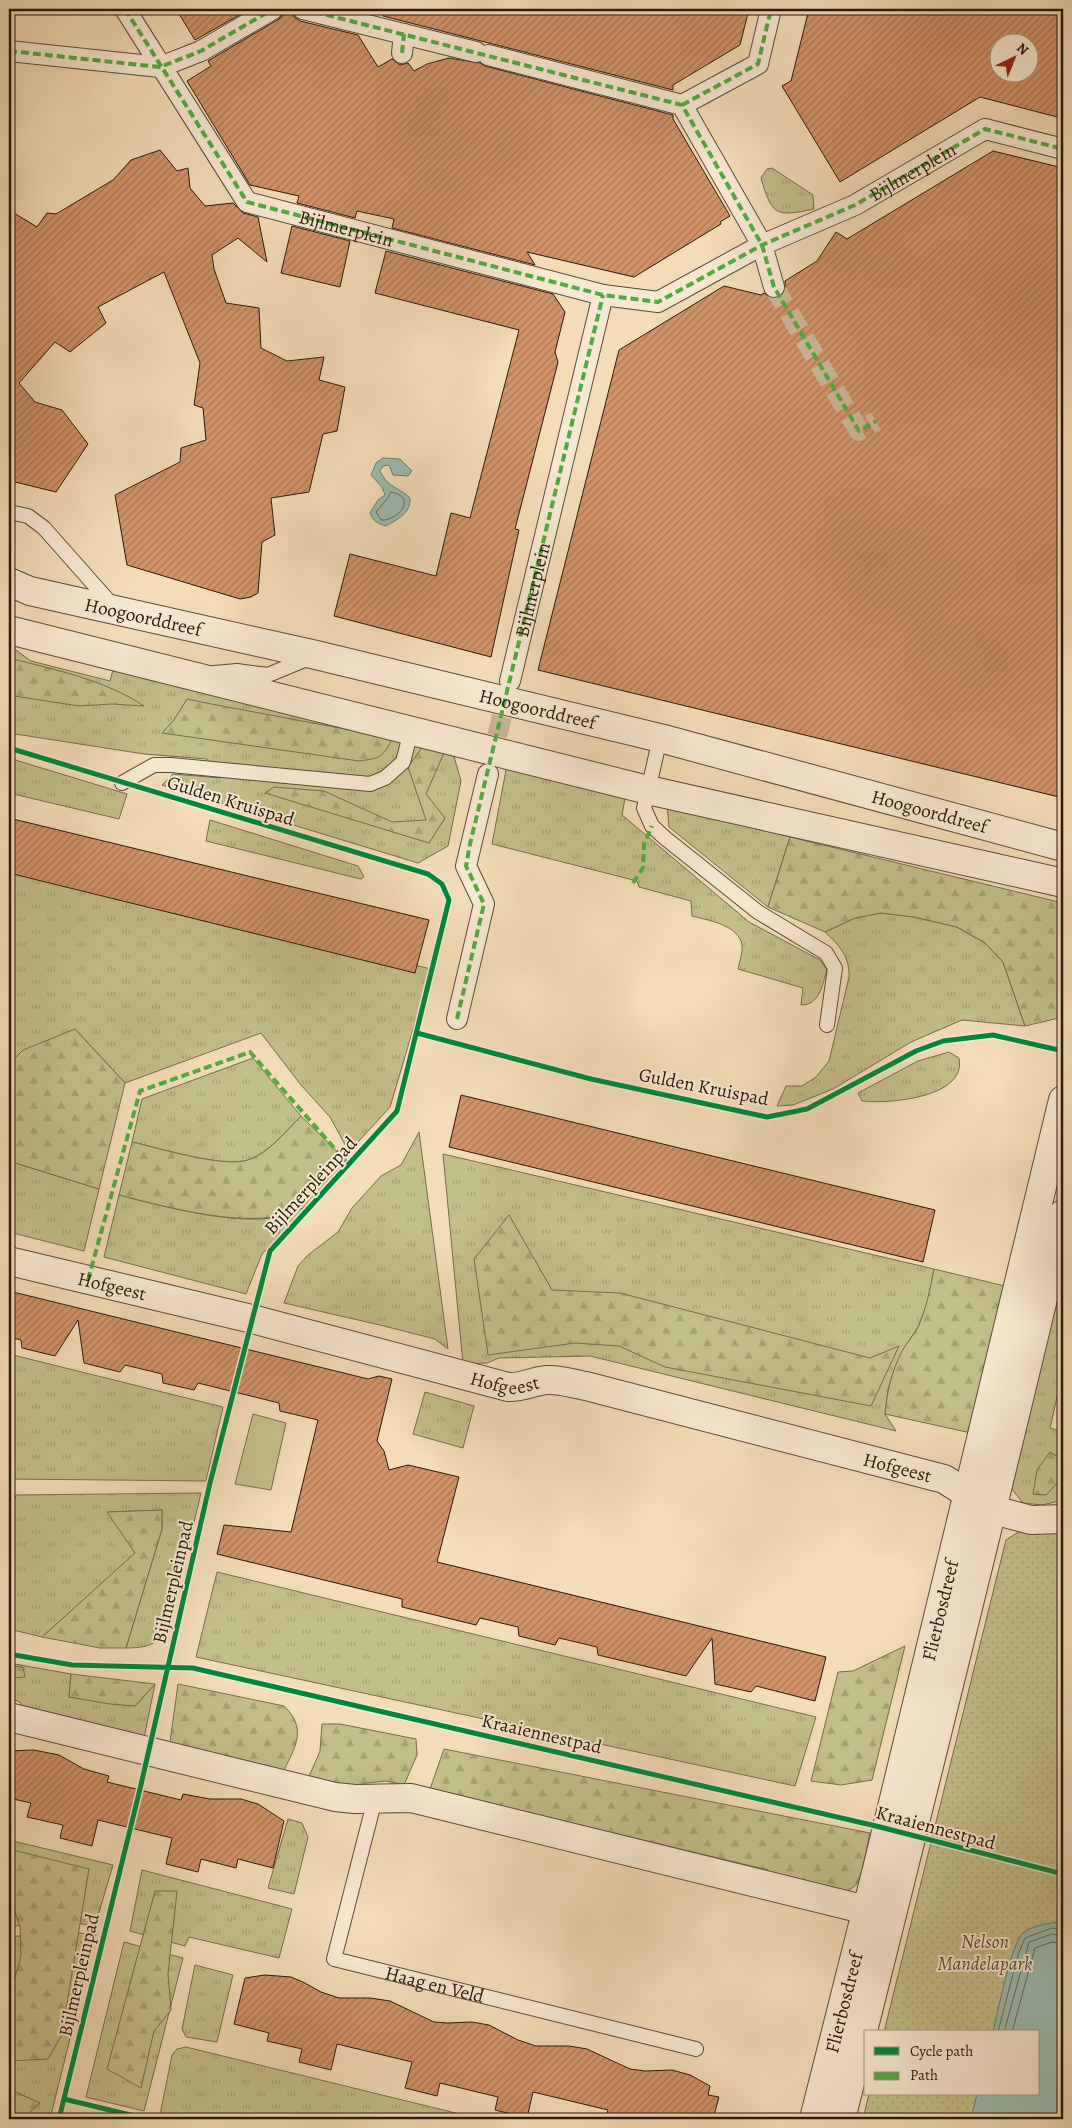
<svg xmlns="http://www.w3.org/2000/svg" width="1072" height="2128" font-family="Alegreya,serif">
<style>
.grass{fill:url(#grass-tufts);stroke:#756c4e}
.forest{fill:url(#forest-firs);stroke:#756c4e}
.park{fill:url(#park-dots);stroke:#756c4e}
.garden{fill:#c2be8a;stroke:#756c4e}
.water{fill:#9bbcb0;stroke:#6d7b70}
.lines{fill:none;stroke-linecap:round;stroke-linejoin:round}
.shore{stroke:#626a60;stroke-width:1}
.building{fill:url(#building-hatch);stroke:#281911;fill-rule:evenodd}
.pedestrian-tunnel{stroke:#cab597;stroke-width:20;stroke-dasharray:20 10;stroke-linecap:butt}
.service-casing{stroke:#5b4a3b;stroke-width:16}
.pedestrian-casing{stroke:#5b4a3b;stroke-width:22}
.minor-casing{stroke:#5b4a3b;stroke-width:30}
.tertiary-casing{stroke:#5b4a3b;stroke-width:30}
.service{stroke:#f7e8d1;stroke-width:14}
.pedestrian{stroke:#f7e8d1;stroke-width:20}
.minor{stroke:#f7e8d1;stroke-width:28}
.tertiary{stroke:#f7e8d1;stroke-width:28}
.quiet{stroke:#53a942;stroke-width:4;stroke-dasharray:8 4;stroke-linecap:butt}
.cycleway-casing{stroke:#f7e8d1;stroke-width:8}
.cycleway{stroke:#00873e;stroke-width:5}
.labels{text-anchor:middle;stroke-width:4;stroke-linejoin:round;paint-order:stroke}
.street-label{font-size:19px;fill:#281911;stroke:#f7e8d1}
.park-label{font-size:19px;font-style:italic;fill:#564b35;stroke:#f7e8d1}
</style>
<defs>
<pattern id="grass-tufts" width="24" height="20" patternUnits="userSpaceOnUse" patternTransform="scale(1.25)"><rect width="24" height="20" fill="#c2be8a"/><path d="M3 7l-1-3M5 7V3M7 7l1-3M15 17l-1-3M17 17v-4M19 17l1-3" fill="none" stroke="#a7a376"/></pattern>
<pattern id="forest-firs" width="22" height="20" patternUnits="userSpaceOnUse" patternTransform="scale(1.25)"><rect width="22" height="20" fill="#c2be8a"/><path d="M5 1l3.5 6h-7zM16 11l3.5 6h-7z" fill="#a7a376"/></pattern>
<pattern id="park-dots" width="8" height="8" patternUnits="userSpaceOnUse" patternTransform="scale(1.25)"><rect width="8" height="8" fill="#c2be8a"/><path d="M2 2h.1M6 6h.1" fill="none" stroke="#a7a376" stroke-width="1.8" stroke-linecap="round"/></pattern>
<pattern id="building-hatch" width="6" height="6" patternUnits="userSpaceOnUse" patternTransform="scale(1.25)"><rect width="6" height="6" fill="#d29369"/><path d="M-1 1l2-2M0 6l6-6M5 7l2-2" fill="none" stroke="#a75"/></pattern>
</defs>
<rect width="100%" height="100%" fill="#f3dcb8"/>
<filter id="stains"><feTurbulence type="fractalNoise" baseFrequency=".004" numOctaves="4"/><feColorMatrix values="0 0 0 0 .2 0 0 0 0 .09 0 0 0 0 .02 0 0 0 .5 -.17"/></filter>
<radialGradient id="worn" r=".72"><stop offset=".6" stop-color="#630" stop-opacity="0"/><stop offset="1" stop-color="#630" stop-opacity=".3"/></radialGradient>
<path class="grass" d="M772 168 813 195 814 209C776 217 772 216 761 178L767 169Z
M9 645 31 661 110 681 114 666 453 753 461 781 448 846 418 863 162 785 173 774 221 778 207 759 144 754 9 733Z
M12 759 127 794 119 819 9 793V771Z
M507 765 626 793 622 815 749 922 820 960 827 970C822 985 820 1005 801 1005L803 988 738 969C740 960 744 949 741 941 734 924 707 920 692 916L691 901 639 887 637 881 492 844Z
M667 803 790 837 768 907 669 827Z
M210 820 358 866 364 877 361 879 206 841Z
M9 867 431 969 390 1107 349 1152 330 1117 301 1085 261 1033 125 1083 75 1029 9 1084Z
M881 913 914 917 957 927 985 943 1003 962 1025 1026 962 1020 911 1042 833 1089 793 1105 777 1106 786 1086H802L816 1077 829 1061 849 977C850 957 839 945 825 932L855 918Z
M949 1052 959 1058C967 1098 888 1104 862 1101L858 1093 918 1061Z
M253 1058 301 1116C286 1131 269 1153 248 1160 223 1168 159 1148 132 1142L142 1099Z
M419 1132 448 1349 435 1339 380 1325 284 1303 298 1266 308 1255 338 1232 352 1208 381 1176 401 1165Z
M443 1154 934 1269 928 1302 918 1327 903 1350 894 1370 888 1389 885 1414 896 1431 590 1356 499 1358 487 1363 463 1364Z
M9 1161 99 1189 84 1251 9 1232Z
M119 1195C162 1206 238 1227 281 1216 295 1213 307 1206 319 1198L262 1254 246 1294 104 1257Z
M1063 1264V1371L1050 1428 1063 1432V1494L1059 1501 1042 1505 1023 1503 1011 1488Z
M9 1354 223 1407 206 1481 9 1479Z
M425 1392 474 1406 463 1448 413 1434Z
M201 1493 171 1618C163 1642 152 1648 126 1648L162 1529V1510L108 1512 136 1553 42 1637 9 1629V1514L16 1495Z
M217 1572 816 1717 795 1786 196 1657Z
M9 1663 71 1674 69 1697 135 1706 155 1684 144 1738 23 1708 20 1702 9 1698Z
M288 1819 302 1823 308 1837 294 1894 268 1888Z
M9 1840 113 1865 95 1926 55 1920 9 1927Z
M142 1870 292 1909 279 1958 189 1937 185 1946 130 1931Z
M53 1932 96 1934 50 2119H9V1937Z
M124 1942 183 1958 144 2111 86 2097Z
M195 1965 233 1975 217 2042 186 2037 182 2029Z
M186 2047 480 2119H177L160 2115 172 2055 177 2049Z"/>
<path class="forest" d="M9 658C55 670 103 679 144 706L112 704 79 706 14 696 9 690Z
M187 699 206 703 393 738C382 758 381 758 359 761L162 733 174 720Z
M428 739 447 746 426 794 445 818 429 843 265 793 274 787 324 791 392 822 426 820 408 767Z
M790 837 1063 903V978L1059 1018 1025 1026 1003 962 985 943 957 927 914 917 881 913 855 918 825 932 768 907Z
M75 1029 125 1083 99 1189 9 1161V1084L14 1059 23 1050Z
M301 1116 350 1164C337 1181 322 1198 303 1208 257 1233 167 1207 119 1195L132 1142C159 1148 223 1168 248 1160 269 1153 286 1131 301 1116Z
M509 1215 552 1290 620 1293 870 1358 899 1346 871 1406 665 1367 619 1346 575 1343 488 1355 474 1259Z
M934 1269 1009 1287 971 1433 885 1414C887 1391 892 1371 902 1351 907 1342 915 1334 919 1325 927 1306 930 1289 934 1269Z
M1050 1452 1063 1460V1477L1046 1495 1033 1494 1037 1470Z
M162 1510V1529L126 1648H100L42 1637 135 1553 107 1512Z
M905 1646 872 1780 841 1785 811 1781 838 1672 853 1671Z
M9 1666 23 1667 25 1677 9 1678Z
M71 1674 155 1684 135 1706 110 1704 69 1697Z
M178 1684 284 1706C307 1728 296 1746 284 1770L170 1742Z
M322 1724H340L416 1739 417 1755 404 1785 386 1781 366 1783 347 1790 307 1781 320 1751Z
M444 1749 870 1833C867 1845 863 1872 858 1882 847 1903 784 1891 764 1889L768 1870 430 1789Z
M9 1849 89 1869 62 2034 48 2059 9 2061V1999L21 1956 20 1927 13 1906 9 1903Z
M155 1891H177L168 1974 171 2010 154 2031 141 2088 107 2069Z
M9 2089 40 2103 29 2113 26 2119H9Z"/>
<path class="park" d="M1063 1529V2119H863L869 2094H1038V2032H884L1006 1540 1020 1531Z"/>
<path class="garden" d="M253 1414 286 1423 271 1490 235 1484Z"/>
<path class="water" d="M383 458 400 459 412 471 408 476 393 475 389 465 383 466 380 471C389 489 396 485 410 498 411 513 398 519 386 526 378 524 373 521 370 513L378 500 385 495 382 487 371 475 376 463Z
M1056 1922V1924L1063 1925V2112L1061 2119H971L977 2094H1038V2032H993C997 2015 1012 1941 1023 1933 1031 1926 1046 1924 1056 1922Z"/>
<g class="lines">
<path class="shore" d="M391 492C420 498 395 522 381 520L376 512 388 498Z
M998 2032 1018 1955 1025 1938 1052 1928 1063 1930
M1004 2032 1029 1942 1052 1934 1063 1936
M1012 2032 1035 1948 1052 1942 1063 1944"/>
</g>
<path class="building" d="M176 9H250L195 40Z
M285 9H291L294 17 300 21 358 35 378 67 392 59 400 65 408 63 414 71 427 64 449 58 480 63 485 66 673 115V119L730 216 720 222 721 224 634 277 527 252 535 265 392 228 394 219 357 211 355 218 297 203 299 196 250 185 187 81 211 66 208 61 279 19 284 14Z
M384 9H749L740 45 673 85V90L383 16Z
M809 9H1063V106L1061 118 980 97 840 182 782 86 791 81ZM1000 42H1030V72H1000Z
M160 150 177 171 188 168 190 188 205 206 233 203 243 213 258 217 267 262 238 238 212 255 214 269 226 303 259 308 261 348 287 361 324 357 319 380 345 387 337 431 323 434 309 492 271 498 275 535 262 542 258 593 251 597 240 599 127 565 115 495 180 462 181 448 206 440 203 408 194 405 200 363 164 272 98 307 106 323 70 352 55 342 19 383 35 402 62 410 88 444 56 492 15 482 9 474V210L37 227 47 213 56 214 113 180 131 160Z
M993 151 1063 168V798L538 670 619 350 724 286 761 295 764 293 771 298H778L785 290V281L817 261 836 232 847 239Z
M292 226 350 241 340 287 281 273Z
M386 251 553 294 565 312 555 352 558 362 515 529 519 530 491 657 334 616 350 554 436 576 451 513 470 518 519 330 375 293Z
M9 818 429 920 415 973 9 873Z
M461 1095 935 1210 923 1262 449 1147Z
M9 1291 356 1376 368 1379 379 1376 392 1379 377 1441 384 1451 389 1470 408 1465 459 1477 437 1562 826 1657 815 1701 756 1686 751 1692 715 1684 712 1638 686 1676 598 1655 597 1647 559 1638 555 1645 519 1636 518 1627 480 1618 476 1625 402 1607V1599L217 1554 224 1525 291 1532 318 1420 280 1411 279 1403 198 1383 194 1390 163 1383 162 1374 150 1371 125 1365 120 1372 84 1363 78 1320 55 1356 22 1348 21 1340 9 1337Z
M34 1750 59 1755 84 1769 109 1776 107 1782 181 1800 183 1794 210 1799H241L258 1804 284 1821 273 1868 238 1859 236 1868 201 1859 198 1872 166 1864 172 1838 98 1820 92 1846 60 1838 63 1825 27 1817 31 1803 9 1798V1751Z
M265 1975 291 1977 303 1982 321 1992 339 1998H370L390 2001 434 2022 448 2023 472 2022 489 2025 518 2040 536 2046H569L587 2049 630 2069 645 2071 672 2070 690 2075 710 2086 708 2095 719 2097 713 2119H605L608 2110 533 2092 527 2118 495 2110 498 2097 440 2083 437 2096 405 2088 412 2062 337 2044 331 2070 299 2062 302 2049 267 2041 269 2033 234 2024 245 1978Z"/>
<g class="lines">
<path class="pedestrian-tunnel" d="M774 287 859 431 876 421
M490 765 509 688"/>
<g class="service-casing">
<g id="service">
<path d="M9 512 28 516 44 528 113 606"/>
<path d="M214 673 237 671 268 675 309 658"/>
<path d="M660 738 644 808 652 826 665 838 758 912 826 953 835 968 827 1025"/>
<path d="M122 783 154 765H171L370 784 385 778 403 762 411 731"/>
<path id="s1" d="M375 1799 334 1959 696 2049"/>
</g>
</g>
<g class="pedestrian-casing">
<g id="pedestrian">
<path d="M125 9 247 202 603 295 658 302 762 245 855 205 985 129 1063 149"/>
<path d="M303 9 476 52"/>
<path d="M9 51 160 67 201 51 273 9"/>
<path d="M402 53 404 34"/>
<path d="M488 55 682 105 762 245 774 287"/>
<path d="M682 105 758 64 771 9"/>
<path id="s2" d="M510 681 603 295"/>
<path d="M457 1019 484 904 466 866 488 774"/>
</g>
</g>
<g class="minor-casing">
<g id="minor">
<path id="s3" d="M9 1261 252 1319 508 1387C522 1388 533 1381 547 1380 559 1379 574 1384 586 1386L944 1479 993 1510 1031 1520 1063 1519"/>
<path d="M9 1717 335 1797 355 1799 411 1798 891 1916"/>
</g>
</g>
<g class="tertiary-casing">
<g id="tertiary">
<path id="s4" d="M9 582 30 591 316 655 660 738 1063 847"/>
<path d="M9 630 648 790 1063 883"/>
<path id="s5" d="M814 2119 879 1861 1063 1100"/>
<path d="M841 2119C916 1818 992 1517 1063 1214"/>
</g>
</g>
<use href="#service" class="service"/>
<use href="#pedestrian" class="pedestrian"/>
<use href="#minor" class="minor"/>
<use href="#tertiary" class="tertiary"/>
<g class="quiet">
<path id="s6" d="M125 9 247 202 603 295 658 302 762 245 855 205 985 129 1063 149"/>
<path d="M303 9 682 105 762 245 774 287 859 431 876 421"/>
<path d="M9 51 160 67 201 51 273 9"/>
<path d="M402 53 404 34"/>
<path d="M682 105 758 64 771 9"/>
<path d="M633 883 643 868 644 844 652 826"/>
<path d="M457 1019 484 904 466 866 470 844 603 295"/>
<path d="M88 1280 140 1091 250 1052 349 1165"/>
</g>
<g class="cycleway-casing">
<path id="cycleway" d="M9 748 428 874 442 884 449 900 397 1111 270 1251 210 1483 140 1789 59 2119
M417 1033 591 1079 767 1117 807 1109 916 1051 943 1041 993 1035 1063 1051
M9 1654 72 1665 193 1668 876 1826 1063 1874
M64 2099 147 2119"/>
</g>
<use href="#cycleway" class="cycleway"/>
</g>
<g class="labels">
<g class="street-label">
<text dy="7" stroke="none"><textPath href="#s6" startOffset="938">Bijlmerplein</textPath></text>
<text dy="7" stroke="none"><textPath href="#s6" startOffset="331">Bijlmerplein</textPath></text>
<text dy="7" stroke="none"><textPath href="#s2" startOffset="94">Bijlmerplein</textPath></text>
<text dy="7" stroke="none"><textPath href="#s4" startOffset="139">Hoogoorddreef</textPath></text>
<text dy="7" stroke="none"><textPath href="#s4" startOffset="544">Hoogoorddreef</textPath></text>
<text transform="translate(231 800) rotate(17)" y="7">Gulden Kruispad</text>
<text dy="7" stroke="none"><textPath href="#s4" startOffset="949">Hoogoorddreef</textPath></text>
<text transform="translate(704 1086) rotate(11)" y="7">Gulden Kruispad</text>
<text transform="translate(310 1185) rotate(-47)" y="7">Bijlmerpleinpad</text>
<text dy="7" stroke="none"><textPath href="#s3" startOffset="106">Hofgeest</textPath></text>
<text dy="7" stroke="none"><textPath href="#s3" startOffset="511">Hofgeest</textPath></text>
<text dy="7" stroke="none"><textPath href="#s3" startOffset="916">Hofgeest</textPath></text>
<text transform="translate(172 1582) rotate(-77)" y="7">Bijlmerpleinpad</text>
<text dy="7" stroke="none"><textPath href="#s5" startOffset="524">Flierbosdreef</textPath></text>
<text transform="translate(542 1733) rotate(13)" y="7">Kraaiennestpad</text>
<text transform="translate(936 1827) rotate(15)" y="7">Kraaiennestpad</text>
<text transform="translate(78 1975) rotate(-77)" y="7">Bijlmerpleinpad</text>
<text dy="7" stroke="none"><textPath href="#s1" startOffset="269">Haag en Veld</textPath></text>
<text dy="7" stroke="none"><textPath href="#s5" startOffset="120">Flierbosdreef</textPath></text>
</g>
<g class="park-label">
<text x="985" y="1948">Nelson<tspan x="985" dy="22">Mandelapark</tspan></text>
</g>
</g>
<rect width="1072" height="2128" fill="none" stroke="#f3dcb8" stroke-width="30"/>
<rect x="10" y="10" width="1052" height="2108" fill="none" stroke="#281911" stroke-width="2.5"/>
<rect x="15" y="15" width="1042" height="2098" fill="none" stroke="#281911"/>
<rect x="864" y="2030" width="175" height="65" fill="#f7e8d1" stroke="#a49584"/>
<rect x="874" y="2047" width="25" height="8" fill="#00873e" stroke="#a49584"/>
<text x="910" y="2056" font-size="15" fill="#281911">Cycle path</text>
<rect x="874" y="2072" width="25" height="8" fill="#53a942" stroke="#a49584"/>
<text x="910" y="2080" font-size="15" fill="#281911">Path</text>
<g transform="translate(1014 58) rotate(43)"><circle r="24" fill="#f7e8d1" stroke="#a49584"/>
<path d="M0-4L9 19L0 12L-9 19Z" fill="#8f2418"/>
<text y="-8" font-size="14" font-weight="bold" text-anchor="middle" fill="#281911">N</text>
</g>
<rect width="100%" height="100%" filter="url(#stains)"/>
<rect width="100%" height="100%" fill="url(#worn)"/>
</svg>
